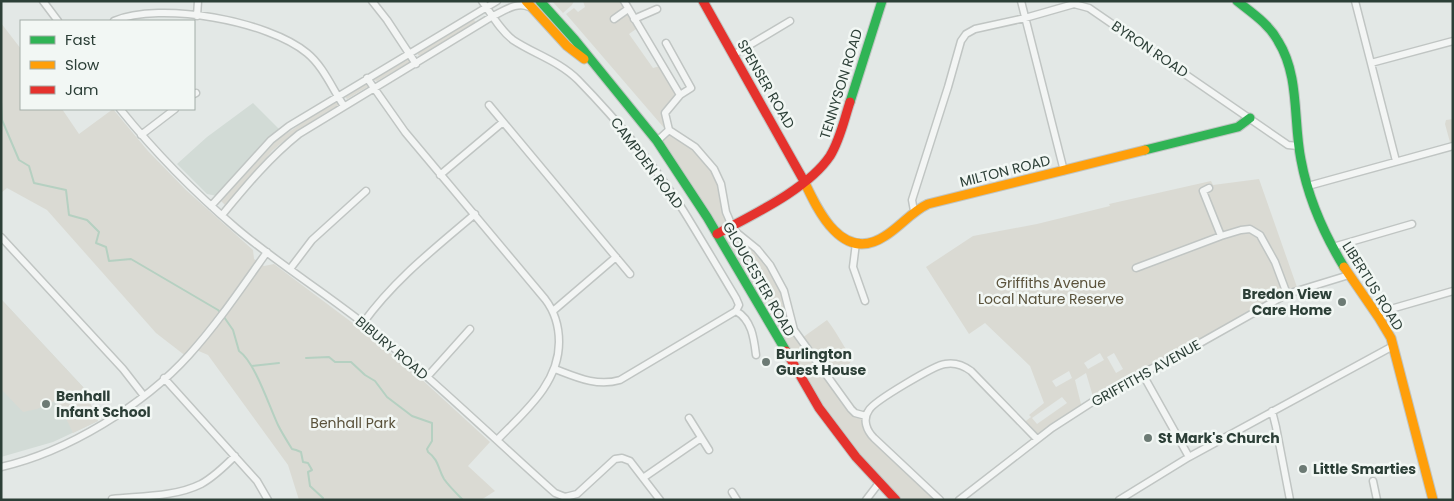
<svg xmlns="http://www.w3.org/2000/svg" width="1454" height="501" font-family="Poppins,sans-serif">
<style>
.built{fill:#d2dbd6}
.green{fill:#dadad3;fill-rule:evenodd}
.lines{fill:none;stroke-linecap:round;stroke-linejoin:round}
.stream{stroke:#b5d0c1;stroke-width:2}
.street-casing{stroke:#c0c5c3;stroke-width:9}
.fast-casing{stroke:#c0c5c3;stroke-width:11}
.slow-casing{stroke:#c0c5c3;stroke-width:11}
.jam-casing{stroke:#c0c5c3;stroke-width:11}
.street{stroke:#f3f5f4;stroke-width:6}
.fast{stroke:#30b455;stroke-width:9}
.slow{stroke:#ff9f0a;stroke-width:9}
.jam{stroke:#e5322d;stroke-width:9}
.poi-dot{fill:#6c7a74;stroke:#f2f7f4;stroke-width:2}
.labels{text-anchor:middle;stroke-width:5;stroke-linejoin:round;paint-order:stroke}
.street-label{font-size:14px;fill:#2c3f37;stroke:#f2f7f4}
.park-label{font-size:14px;fill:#5a523b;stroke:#f2f7f4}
.poi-label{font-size:14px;font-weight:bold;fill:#2c3f37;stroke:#f2f7f4;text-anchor:start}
</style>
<rect width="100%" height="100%" fill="#e3e8e6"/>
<path class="built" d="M253 103 279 129 249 159 217 196 207 194 177 164 207 137Z
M1 299 83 387 98 421 53 442 1 457Z"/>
<path class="green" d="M552 1H574L572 5 563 13Z
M583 1H622L636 24V29L629 34 653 68 660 66 676 94 677 97 661 112 666 127 665 129 566 14 574 8 578 12 585 7Z
M473 18 476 23 421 56 418 55V51Z
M1 23 21 49V109H62L79 134 113 109 148 151 186 190 253 250 254 259 264 266 274 264 362 330 418 376 490 442 468 466 495 491 481 500H299L288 465 208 355 194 349 187 357 156 333 47 210 7 188 1 193Z
M407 58 410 59V62L377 81 373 80 374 78Z
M365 82 368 83 369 86 347 99 345 97V95Z
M336 100 339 102V105C315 119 292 133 272 151L225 205 221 201 277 140Z
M1453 119V146H1451L1445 124 1446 120Z
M669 130 695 147 714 169 732 226 751 243 776 275 794 330 802 338 827 320C837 332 843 347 853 359L849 364 828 378 851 409 866 416 867 427 940 500H896L856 457 657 141Z
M1259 179 1298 290 1094 400 1086 373 1075 380 1082 408 1037 439 1022 424 1031 417 1029 415 1044 403 1030 366 985 323 969 334 926 267 973 236 1037 224 1110 206 1109 204 1211 181 1213 185ZM1100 353 1104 360 1088 369 1084 363ZM1114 353 1123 369 1116 373 1107 357ZM1069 371 1072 378 1056 387 1052 381ZM1062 397 1067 403 1037 424 1032 418Z
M1 299 83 387 98 421 73 433 57 400 37 409 23 412 1 389Z"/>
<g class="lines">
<path class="stream" d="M1 102 2 120 19 160 29 166 34 183 66 190 69 215 87 220 99 232 96 243 106 247 109 261 131 259 218 310 221 313
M224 317 233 330 239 351C255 362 269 406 278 425 282 433 287 441 292 449L296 450 301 452 303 462 308 463 312 470 308 472 310 486 323 498
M306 358 329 357 335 362H351L365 375 375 381 387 397 412 416 432 423V441L427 449 428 452C439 460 438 469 444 479 448 485 458 495 463 500
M252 366 279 363"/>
<g class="street-casing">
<path id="street" d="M43 1 58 21
M372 1 387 20 416 64
M482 1C492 15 500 30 513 40 534 54 559 61 578 80 616 119 653 163 683 210 701 239 718 268 736 298L739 305 736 311C752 320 754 339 756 355
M624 1 680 95 665 113 669 130
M1021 1 1064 171
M1355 1 1396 161
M197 16 198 1
M614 19 628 9
M634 19 657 9
M114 21C160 1 269 21 307 53 323 66 332 88 344 106
M666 43 691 88 680 95
M733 55 790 21
M1371 63 1453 41
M367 78 405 132 545 299C555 312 559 325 559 342 559 384 524 412 497 440
M194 94 196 93
M489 105 630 274
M120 109C154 151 194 192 236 228 276 262 321 290 363 323 430 376 491 436 555 493L565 497
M669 130 695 147 714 169 721 184 726 212 732 226 736 232 757 249 770 265 784 291 794 330 851 409 855 413 866 416
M141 135 175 109
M657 141 669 130
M440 175 503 122
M1308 186 1453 146
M1209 188 1203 191 1221 236
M211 206 271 140 289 126 497 1
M914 211 912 200 948 87 961 41 966 34 975 29 1025 18 1074 4 1089 8 1288 145 1298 146
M222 215C246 186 269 158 299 134L493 16C504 11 517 1 529 7
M1 237 123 369 144 396
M856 243 853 267 865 301
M1333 247 1412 224
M1136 268 1221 236 1241 230 1250 229 1260 235 1275 262 1287 294
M290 269 312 240 366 191
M553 311 616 257
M1377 313 1453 291
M363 323C395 279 434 249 475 214
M555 369C576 377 597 387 620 380L736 311
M1142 373 1189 457
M427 377 470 329
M164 378 257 481 268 500
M1272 411 1276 427 1290 500
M689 418 709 450
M1 467C67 452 144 405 189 355 218 323 242 287 267 252
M643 478 701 438
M1373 481 1377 500
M732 492 737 500
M565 497 577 494 615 459 622 458 630 461 660 500
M112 499C141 496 175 497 201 484 214 477 225 466 235 456
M866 500 879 483
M940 500 874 438C867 431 862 420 869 410 874 401 935 365 945 364 955 362 963 365 971 371L1037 439
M959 500 1052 428 1114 388 1186 351 1287 294 1349 275
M1119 500 1189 457 1393 346"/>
</g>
<g class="fast-casing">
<path id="fast" d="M540 1 575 40 657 141 707 217 786 351
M1237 1C1252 13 1269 24 1278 41 1300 76 1293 121 1301 160 1308 198 1324 234 1344 267
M850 102 882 1
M1145 150 1238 127 1250 118"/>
</g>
<g class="slow-casing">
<path id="slow" d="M526 1 567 46 584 59
M804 181C818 211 843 264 885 236 901 226 911 212 928 204L1145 150
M1344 267 1379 318 1391 338 1433 500"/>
</g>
<g class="jam-casing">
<path id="jam" d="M703 1 804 181
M717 234C752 215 808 189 830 156 840 140 844 120 850 102
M786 351 819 408 856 457 896 500"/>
</g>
<use href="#street" class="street"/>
<use href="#fast" class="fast"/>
<use href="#slow" class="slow"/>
<use href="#jam" class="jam"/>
</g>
<g class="poi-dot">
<circle cx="1342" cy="302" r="5"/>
<circle cx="766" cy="362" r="5"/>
<circle cx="46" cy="404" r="5"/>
<circle cx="1148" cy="438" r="5"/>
<circle cx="1303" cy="469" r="5"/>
</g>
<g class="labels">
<g class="street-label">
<text transform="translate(1150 49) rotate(34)" y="5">BYRON ROAD</text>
<text transform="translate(766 84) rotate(60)" y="5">SPENSER ROAD</text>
<text transform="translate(841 84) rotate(-73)" y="5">TENNYSON ROAD</text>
<text transform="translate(647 163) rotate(53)" y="5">CAMPDEN ROAD</text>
<text transform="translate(1005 171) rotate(-14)" y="5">MILTON ROAD</text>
<text transform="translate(759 279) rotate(60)" y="5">GLOUCESTER ROAD</text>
<text transform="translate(1373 286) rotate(58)" y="5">LIBERTUS ROAD</text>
<text transform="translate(392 348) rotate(40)" y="5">BIBURY ROAD</text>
<text transform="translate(1146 373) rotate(-29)" y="5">GRIFFITHS AVENUE</text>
</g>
<g class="park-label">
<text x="1051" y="288">Griffiths Avenue<tspan x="1051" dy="16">Local Nature Reserve</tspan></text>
<text x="353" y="428">Benhall Park</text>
</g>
<g class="poi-label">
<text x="1332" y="299" text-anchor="end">Bredon View<tspan x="1332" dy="16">Care Home</tspan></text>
<text x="776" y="359">Burlington<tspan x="776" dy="16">Guest House</tspan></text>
<text x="56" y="401">Benhall<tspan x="56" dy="16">Infant School</tspan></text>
<text x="1158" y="443">St Mark's Church</text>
<text x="1313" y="474">Little Smarties</text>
</g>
</g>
<rect width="1454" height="501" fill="none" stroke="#2c3f37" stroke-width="5"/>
<rect x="20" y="20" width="175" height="90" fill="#f2f7f4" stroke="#a3ada8"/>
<rect x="30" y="36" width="25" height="8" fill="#30b455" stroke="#a3ada8"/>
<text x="65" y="45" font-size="15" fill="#2c3f37">Fast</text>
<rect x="30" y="61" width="25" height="8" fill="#ff9f0a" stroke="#a3ada8"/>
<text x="65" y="70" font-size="15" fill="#2c3f37">Slow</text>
<rect x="30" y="86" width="25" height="8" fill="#e5322d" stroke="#a3ada8"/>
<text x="65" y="95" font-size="15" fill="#2c3f37">Jam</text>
</svg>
